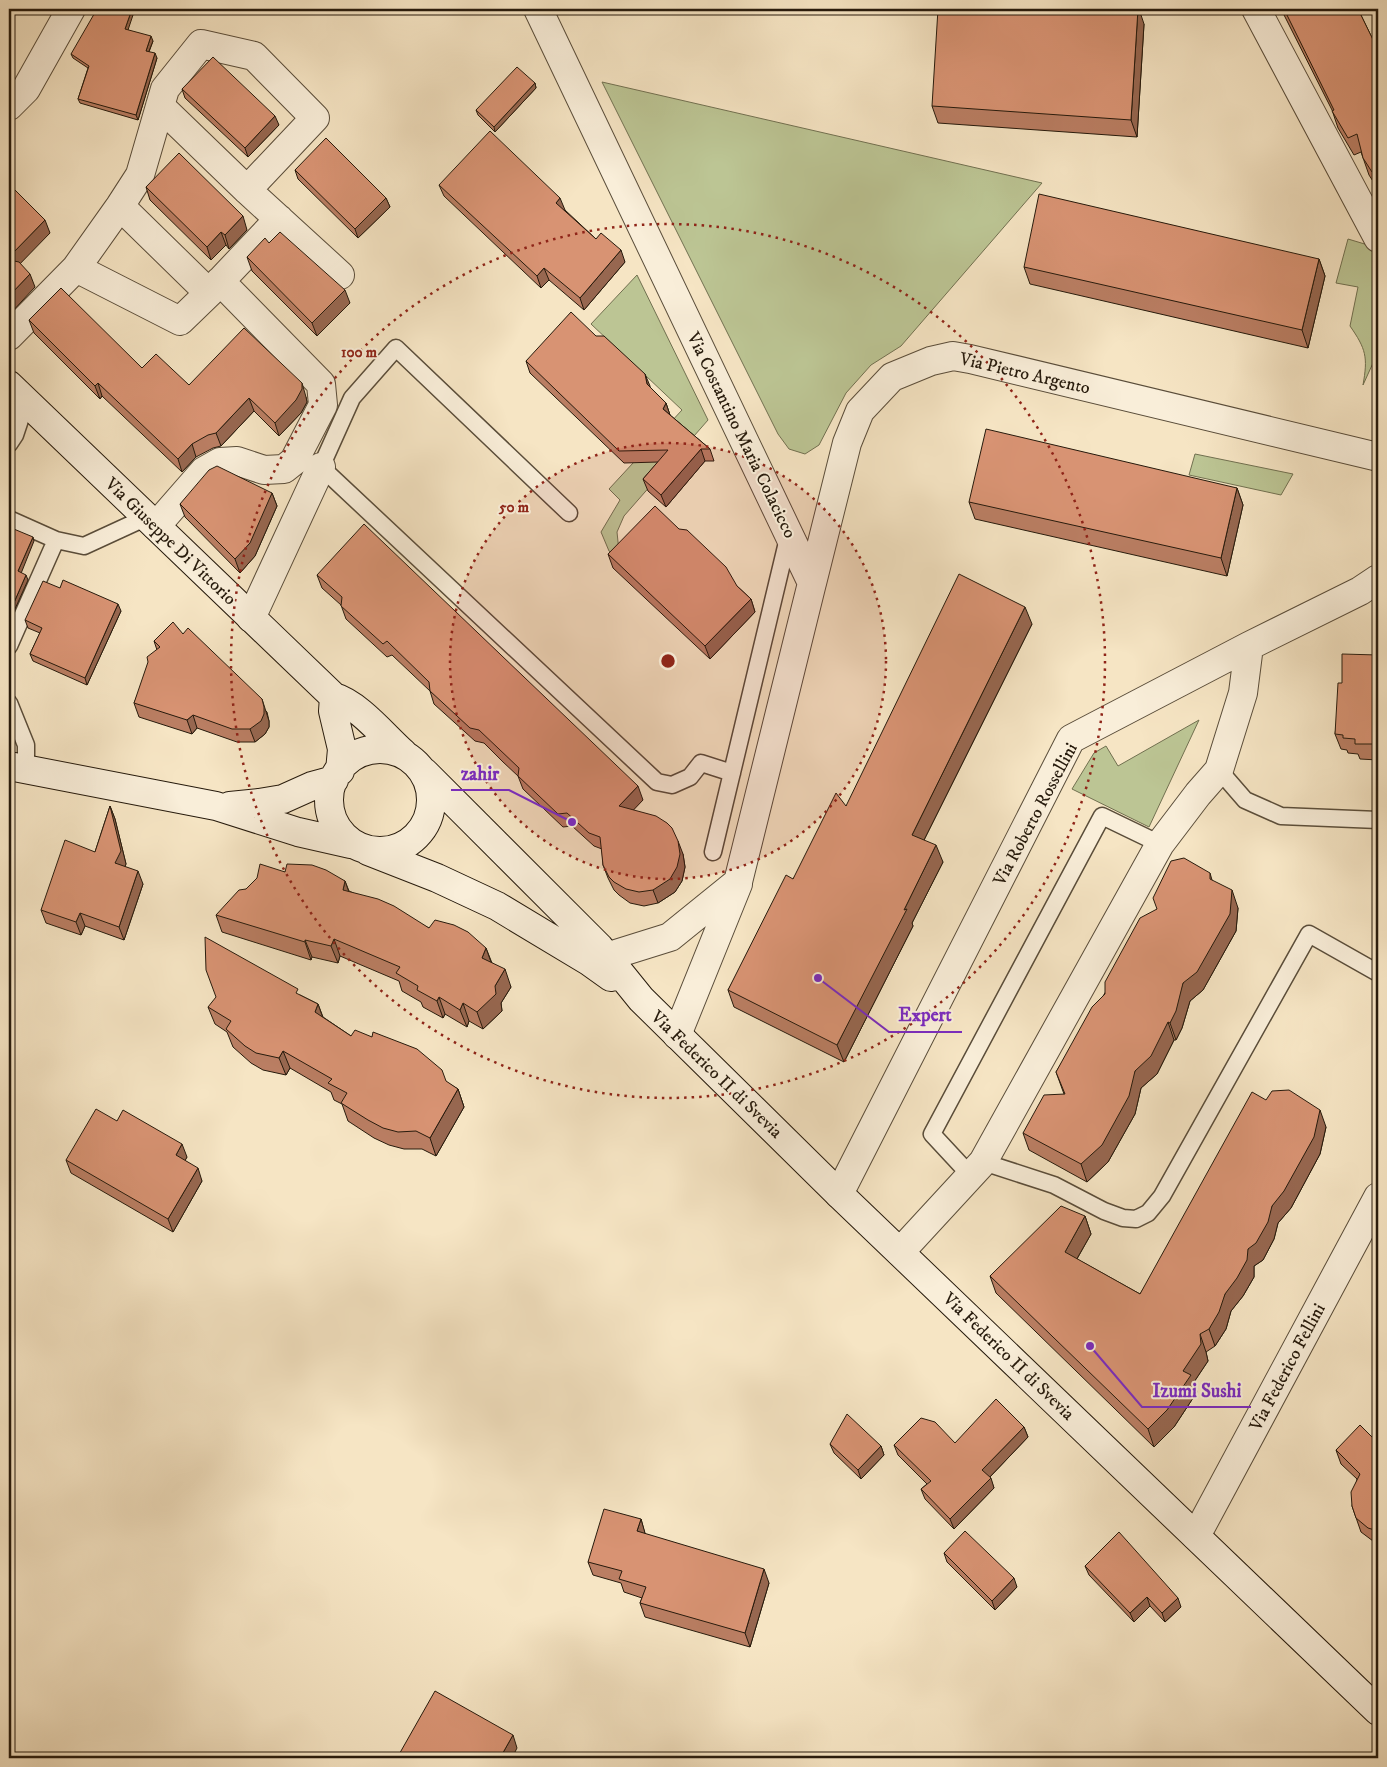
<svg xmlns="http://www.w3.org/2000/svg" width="1387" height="1767" font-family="'IM FELL DW Pica',serif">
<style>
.green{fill:#bcc594;stroke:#717050}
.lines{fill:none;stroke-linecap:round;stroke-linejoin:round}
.lane-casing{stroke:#5a4d3a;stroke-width:19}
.street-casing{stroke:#5a4d3a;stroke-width:30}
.secondary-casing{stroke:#261a0c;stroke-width:30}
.lane{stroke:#f9eed9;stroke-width:16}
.street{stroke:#f9eed9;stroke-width:28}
.secondary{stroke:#f9eed9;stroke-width:28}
.wall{fill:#ba7e63;stroke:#261a0c}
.shaded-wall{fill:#976750;stroke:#261a0c}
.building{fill:#d89373;stroke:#261a0c}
.ring{fill:none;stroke:#8f2418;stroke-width:2.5;stroke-dasharray:2.5 5}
.labels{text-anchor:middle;stroke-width:4;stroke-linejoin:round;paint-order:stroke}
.street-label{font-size:18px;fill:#261a0c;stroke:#f9eed9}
.centre{fill:#8f2418;stroke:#f9eed9;stroke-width:2.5}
.ring-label{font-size:15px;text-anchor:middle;font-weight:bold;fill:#8f2418;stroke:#f9eed9;stroke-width:4;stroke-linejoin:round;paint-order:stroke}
.leader{fill:none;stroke:#7b2cbf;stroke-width:2}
.callout-dot{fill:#7b2cbf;stroke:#f9eed9;stroke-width:2}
.callout-label{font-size:19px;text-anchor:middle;font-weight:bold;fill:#7b2cbf;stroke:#f9eed9;stroke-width:4;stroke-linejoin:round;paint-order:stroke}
</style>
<rect width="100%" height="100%" fill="#f6e5c4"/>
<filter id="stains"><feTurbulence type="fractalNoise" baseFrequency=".004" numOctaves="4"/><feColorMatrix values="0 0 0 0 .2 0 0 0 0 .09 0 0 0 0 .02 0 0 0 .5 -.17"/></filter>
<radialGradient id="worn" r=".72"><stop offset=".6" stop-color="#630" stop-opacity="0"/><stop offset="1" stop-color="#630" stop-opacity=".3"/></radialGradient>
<path class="green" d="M602 82 1042 183 901 346 871 365 846 393 819 445 805 454 789 449 778 434Z
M1348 239 1378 248V352L1363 385C1368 357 1366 349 1350 326L1358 287 1336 283Z
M637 275 708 420 624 516 617 532 620 561 609 551 601 532 620 500 609 489 682 410 591 324Z
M1195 454 1293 474 1281 495 1189 475Z
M1199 720 1149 827 1072 789 1094 753 1106 746 1118 766Z"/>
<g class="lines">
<g class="lane-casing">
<path id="lane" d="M9 444 15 435 26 402
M569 513 396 348 352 398 321 467 657 782 672 785 690 777 701 763 732 773
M9 519 56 540 9 646
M56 540 84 546 147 517
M9 703 26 745V769
M1219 770 1245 800 1281 816 1378 820
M713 852 789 534
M983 1162 1054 1185 1104 1211 1123 1218 1136 1219 1148 1213 1162 1196 1309 934 1378 973
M971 1176 932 1134 1102 816 1160 844"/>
</g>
<g class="street-casing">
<path id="street" d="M538 9 812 583 738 882 670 937 606 957
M1256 9 1378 238
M9 106 26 89 71 9
M160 106 247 190 340 275
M120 206 209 293
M76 268 180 321 209 293 279 219
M9 336 76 268 120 206 140 175 165 89 201 44 254 56 315 118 247 190
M156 526 204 471 220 462 237 461 264 470 284 469 294 461 323 405 321 384 220 281
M812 583 847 443 860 411 892 377 931 361 953 356 970 359 1378 457
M251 618 321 467
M677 1035 738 884
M839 1194 1071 739 1249 646 1360 591 1378 579
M900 1252 983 1162 1160 844 1198 794 1219 770 1243 693 1249 646
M1196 1536 1378 1197"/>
</g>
<g class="secondary-casing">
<path id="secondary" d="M9 385 334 697C358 704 384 736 403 753
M334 697 333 711 342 749 340 771
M329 800a51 51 0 1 1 102 0a51 51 0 1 1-102 0Z
M9 766 216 806 298 832 351 844
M424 772 599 947 641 999 839 1194 1378 1711
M230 806 259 803 283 799 312 786 334 780
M368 851 437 878 497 906 590 962 611 977"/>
</g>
<use href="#lane" class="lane"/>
<use href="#street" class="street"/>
<use href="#secondary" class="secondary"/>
</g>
<path class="wall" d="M1281 9H1358L1378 50V189L1369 175 1361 152 1354 155 1338 128 1332 110Z
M1144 24 1137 137 938 123 932 106Z
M128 30 153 41 149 52 157 58 138 120 80 103 78 99 88 68 73 58 71 54Z
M535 83 536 88 495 132 478 115 476 110Z
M182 89 279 125 248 157 185 98Z
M295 170 386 198 390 207 358 238 298 179Z
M439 185 565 210 596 239 625 262 584 310 549 280 541 288 444 196Z
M146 187 247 230 229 249 226 245 211 260 150 200Z
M269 243 350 303 317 336 252 271 247 257Z
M1319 259 1325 276 1308 348 1030 284 1024 267Z
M29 320 142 368 189 385 306 397 307 402 301 413 279 436 254 411 221 446 213 448 196 457 182 472 102 396 100 399 34 333Z
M526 361 650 388 666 403 670 415 710 449 714 461H705L666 507 648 491 643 479 658 462 624 463 530 373Z
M1237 488 1243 505 1227 576 975 519 969 502Z
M272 493 277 506 255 556 240 573 185 517 180 504Z
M608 554 737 586 751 599 755 612 710 659 613 568Z
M317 575 643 800 633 810 683 854 685 867 682 881 675 892 658 903 644 906 630 903 619 895 614 890 608 878 603 865 602 849 594 846 572 826 563 827 523 789 518 776 503 762 484 743 475 741 434 704 430 691 392 655 387 657 346 619 341 605 322 588Z
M121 611 87 685 33 661 30 654 40 633 28 628 25 620Z
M1032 624 924 840 943 862 912 923 913 926 844 1062 734 1007 728 990 793 879 846 806Z
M183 634 267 712 269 721V727L265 734 255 742H237L197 728 192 734 139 717 134 703 157 650 154 641Z
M1378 655V760L1360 759 1358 754 1348 753 1347 750 1341 749 1335 734 1342 683Z
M110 806 115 819 126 864 125 866 143 884 124 940 85 926 81 935 46 923 41 910 95 852Z
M285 872 345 881 349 891 429 928 486 948 492 963 511 987 501 1003 502 1011 483 1029 469 1021 467 1027 445 1014 443 1018 423 1007 421 1002 402 991 399 981 340 956 338 963 312 957 311 960 222 932 216 915 246 889Z
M1210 873 1212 880 1238 908 1236 931 1203 990 1190 1001 1182 1028 1176 1040H1174L1157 1074 1141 1088 1135 1114 1108 1162 1087 1182 1029 1150 1023 1133 1064 1094 1056 1072 1157 909Z
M300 995 318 1004 323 1017 351 1036 446 1082 458 1089 464 1107 436 1156 422 1149H404L389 1145 374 1138 348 1121 342 1104 334 1100 331 1092 290 1068 286 1075 263 1070 251 1063 233 1047 227 1032 215 1024 208 1007Z
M1266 1100 1326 1127 1320 1154 1291 1208 1278 1223 1274 1239 1263 1260 1254 1266V1277L1243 1296 1231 1311 1226 1329 1215 1346 1206 1352 1208 1361 1194 1382 1197 1392 1174 1427 1154 1447 996 1293 990 1276 1085 1216 1091 1234 1077 1259 1140 1294Z
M117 1121 187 1157 185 1160 202 1181 173 1232 71 1173 66 1160Z
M1024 1427 1028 1437 990 1477 994 1488 954 1529 925 1499 921 1489 927 1484 898 1455 894 1445 955 1443Z
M1378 1443V1543L1373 1541 1361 1532 1352 1506 1357 1479 1341 1464 1336 1450Z
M830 1444 881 1446 884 1455 861 1479 834 1453Z
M641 1519 645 1534 769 1583 750 1647 645 1617 640 1603 642 1598 624 1592 621 1583 593 1575 588 1562Z
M944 1553 1017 1587 995 1610 947 1562Z
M1085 1566 1181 1607 1165 1622 1150 1606 1134 1622 1089 1575Z"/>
<path class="shaded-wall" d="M132 9H135L127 33 125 29Z
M1138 9H1139L1144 24 1137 137 1131 120Z
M151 36 153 41 147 56 146 51Z
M155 53 157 58 138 120 136 115Z
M535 83 536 88 495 132 494 127Z
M275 116 279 125 248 157 245 148Z
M386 198 390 207 358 238 355 229Z
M560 198 565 210 560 214 556 203Z
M243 216 247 230 229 249 225 235Z
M45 220 50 233 14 270 10 256Z
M221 232 226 245 211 260 207 247Z
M621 250 625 262 584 310 580 298Z
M1319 259 1325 276 1308 348 1302 330Z
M544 268 549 280 541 288 537 276Z
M30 274 35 287 9 315V296Z
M345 290 350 303 317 336 312 323Z
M645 374 650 386 651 396 647 384Z
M98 383 102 396 100 399 95 386Z
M302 383 306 397 307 402 301 413 279 436 275 423Z
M249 398 254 411 221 446 216 433Z
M666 403 670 415 663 409Z
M192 444 196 457 182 472 178 459Z
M701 449 705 461 666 507 661 495Z
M1237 488 1243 505 1227 576 1221 558Z
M272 493 277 506 255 556 240 573 235 559Z
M33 537 34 541 20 576 18 571Z
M26 575 28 580 10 620 9 614Z
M751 599 755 612 710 659 705 646Z
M118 604 121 611 87 685 85 678Z
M1025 607 1032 624 918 852 912 835Z
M262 699 269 721V727L265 734 255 742 250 729Z
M193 715 197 728 192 734 187 720Z
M638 786 643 800 624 820 619 806Z
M110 806 115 819 126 864 120 877 115 863Z
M678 841 683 854 685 867 682 881 675 892 658 903 653 890Z
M936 845 943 862 912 923 913 926 844 1062 837 1045 904 910Z
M138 871 143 884 124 940 119 927Z
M345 881 351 898 343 890Z
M1232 890 1238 908 1236 931 1203 990 1190 1001 1182 1028 1176 1040 1170 1023 1183 983Z
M80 913 85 926 81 935 76 922Z
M334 939 340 956 338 963 331 946Z
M305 940 312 957 311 960 305 942Z
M486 948 492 965 482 958Z
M505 969 511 987 501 1003 502 1011 483 1029 477 1012 495 986Z
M439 997 445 1014 443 1018 437 1001Z
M463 1003 469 1021 467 1027 460 1010Z
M318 1004 324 1021 315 1012Z
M1168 1022 1174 1040 1157 1074 1141 1088 1135 1114 1108 1162 1087 1182 1081 1164 1135 1071Z
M283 1051 290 1068 286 1075 279 1058Z
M458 1089 464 1107 436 1156 430 1138Z
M1320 1110 1326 1127 1320 1154 1291 1208 1278 1223 1274 1239 1263 1260 1254 1266V1277L1243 1296 1231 1311 1226 1329 1215 1346 1209 1329 1225 1294 1248 1249 1272 1206Z
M182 1144 187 1157 181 1168 176 1155Z
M198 1168 202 1181 173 1232 168 1219Z
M1085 1216 1091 1234 1071 1269 1065 1252Z
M1200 1334 1206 1352 1208 1361 1194 1382 1197 1392 1174 1427 1154 1447 1148 1429 1183 1371Z
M1024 1427 1028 1437 986 1481 982 1470Z
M881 1446 884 1455 861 1479 858 1470Z
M991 1478 994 1488 954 1529 950 1519Z
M641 1519 645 1533 642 1544 637 1531Z
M764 1569 769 1583 750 1647 745 1633Z
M1014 1578 1017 1587 995 1610 992 1601Z
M1147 1597 1150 1606 1134 1622 1130 1613Z
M1178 1598 1181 1607 1165 1622 1162 1613Z
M513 1735 517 1748 512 1758H500Z"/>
<path class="building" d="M97 9H132L125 29 151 36 146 51 155 53 136 115 78 99 89 66 71 54Z
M938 9H1138L1131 120 932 106Z
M1284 9H1358L1378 50V177L1372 172 1363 158 1357 134 1348 138 1332 111 1334 110Z
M213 57 275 116 245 148 182 89Z
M517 67 535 83 494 127 476 110Z
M490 131 560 198 556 203 596 239 601 233 621 250 580 298 544 268 537 276 439 185Z
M326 138 386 198 355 229 295 170Z
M179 153 243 216 225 235 221 232 207 247 146 187Z
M9 184 45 220 10 256H9Z
M1039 194 1319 259 1302 330 1024 267Z
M280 232 345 290 312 323 247 257 265 238 269 243Z
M9 260 19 262 30 274 9 296Z
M61 288 142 368 156 354 189 385 244 328 302 383V389L296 400 275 423 249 398 216 433 208 435 192 444 178 459 98 383 95 386 29 320Z
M571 312 596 336H604L645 374 647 384 666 403 663 409 710 449H701L661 495 643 479 668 450 619 451 526 361Z
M986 429 1237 488 1221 558 969 502Z
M217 466 272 493 250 543 235 559 180 504 209 470Z
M655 506 679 529 687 530 726 567 737 586 751 599 705 646 608 554Z
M364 524 638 786 619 806 656 816 667 823 672 828 678 841 680 854 677 867 670 879 653 890 639 892 626 889 614 882 609 877 603 865 600 837 589 833 567 813 558 814 518 776 519 768 479 730 470 728 430 691 429 682 387 641 383 644 341 606 342 597 317 575Z
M9 527 33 537 18 571 26 575 9 614Z
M959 574 1025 607 912 835 936 845 904 910 907 909 837 1045 728 990 786 875 793 879 836 793 846 806Z
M63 580 118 604 85 678 30 654 42 628 25 620 43 581 60 588Z
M173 622 183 634 188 628 262 699 264 707V714L261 721 250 729H232L193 715 187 720 134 703 148 662 147 657 160 647 154 641Z
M1342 654 1378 655V744H1355V739L1343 738V735L1335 734 1338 683H1342Z
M110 806 121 851 115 863 138 871 119 927 80 913 76 922 41 910 65 840 95 852Z
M1184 858 1210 873V879L1232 890 1230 914 1197 972 1183 983 1176 1011 1170 1023 1168 1022 1151 1056 1135 1071 1129 1096 1102 1145 1081 1164 1023 1133 1044 1095 1065 1094 1056 1072 1092 1007 1105 994V982L1140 918 1157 909 1153 898 1171 861Z
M260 864 285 872 287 864 312 865 326 870 345 881 343 890 378 899 394 906 429 928 435 920 454 925 468 932 486 948 482 958 505 969 495 986 496 994 477 1012 463 1003 460 1010 439 997 437 1001 417 990 418 986 396 973 400 967 334 939 331 946 305 940V942L216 915 239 890 246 889 257 878Z
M205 937 298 989 296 993 318 1004 315 1012 351 1036 355 1030 372 1037 373 1032 417 1049 442 1070 446 1081 458 1089 430 1138 416 1131 398 1132 383 1128 368 1120 341 1103 347 1093 328 1083 332 1079 283 1051 279 1058 256 1053 245 1046 226 1029 231 1021 208 1007 216 997 206 970Z
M1289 1090 1320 1110 1314 1137 1284 1191 1272 1206 1268 1222 1256 1243 1248 1249 1247 1260 1237 1278 1225 1294 1219 1312 1209 1329 1200 1334 1201 1344 1183 1371 1191 1375 1167 1410 1148 1429 990 1276 1061 1206 1085 1216 1065 1252 1140 1294 1252 1092 1266 1100 1272 1091Z
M96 1109 117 1121 123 1110 182 1144 176 1155 198 1168 168 1219 66 1160Z
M996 1399 1024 1427 982 1470 991 1478 950 1519 921 1489 931 1481 894 1445 921 1418 935 1422 955 1443Z
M847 1414 881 1446 858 1470 830 1444Z
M1360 1425 1378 1443V1531L1368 1528 1356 1518 1352 1506 1351 1492 1360 1474 1336 1450Z
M604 1509 641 1519 637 1531 764 1569 745 1633 640 1603 646 1587 619 1579 622 1571 588 1562Z
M965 1531 1014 1578 992 1601 944 1553Z
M1119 1532 1178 1598 1162 1613 1147 1597 1130 1613 1085 1566Z
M435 1691 513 1735 500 1758H397Z"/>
<circle cx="668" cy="661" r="218" fill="#8f2418" fill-opacity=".12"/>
<g class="ring">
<circle cx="668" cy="661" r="218"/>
<circle cx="668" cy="661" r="437"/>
</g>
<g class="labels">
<g class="street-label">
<text transform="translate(1025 373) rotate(13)" y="6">Via Pietro Argento</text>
<text transform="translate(742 435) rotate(64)" y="6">Via Costantino Maria Colacicco</text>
<text transform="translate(171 541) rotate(44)" y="6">Via Giuseppe Di Vittorio</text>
<text transform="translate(1035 814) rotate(-62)" y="6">Via Roberto Rossellini</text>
<text transform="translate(717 1074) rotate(44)" y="6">Via Federico II di Svevia</text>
<text transform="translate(1009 1356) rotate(44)" y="6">Via Federico II di Svevia</text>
<text transform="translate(1287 1367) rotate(-62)" y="6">Via Federico Fellini</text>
</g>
</g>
<circle cx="668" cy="661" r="8" class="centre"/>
<g class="ring-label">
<text x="359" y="357">100 m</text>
<text x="514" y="512">50 m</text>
</g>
<path class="leader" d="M572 822L509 790H451M818 978L889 1032H962M1090 1346L1142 1407H1251"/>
<g class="callout-dot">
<circle cx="572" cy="822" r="5"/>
<circle cx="818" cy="978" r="5"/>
<circle cx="1090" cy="1346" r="5"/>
</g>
<g class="callout-label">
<text x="480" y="780">zahir</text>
<text x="925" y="1021">Expert</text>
<text x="1197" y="1397">Izumi Sushi</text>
</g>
<rect width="1387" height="1767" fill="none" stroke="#f6e5c4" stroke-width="30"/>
<rect x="10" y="10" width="1367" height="1747" fill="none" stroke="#261a0c" stroke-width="2.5"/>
<rect x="15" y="15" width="1357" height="1737" fill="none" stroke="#261a0c"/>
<rect width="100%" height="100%" filter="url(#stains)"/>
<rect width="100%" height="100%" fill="url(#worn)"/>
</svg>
